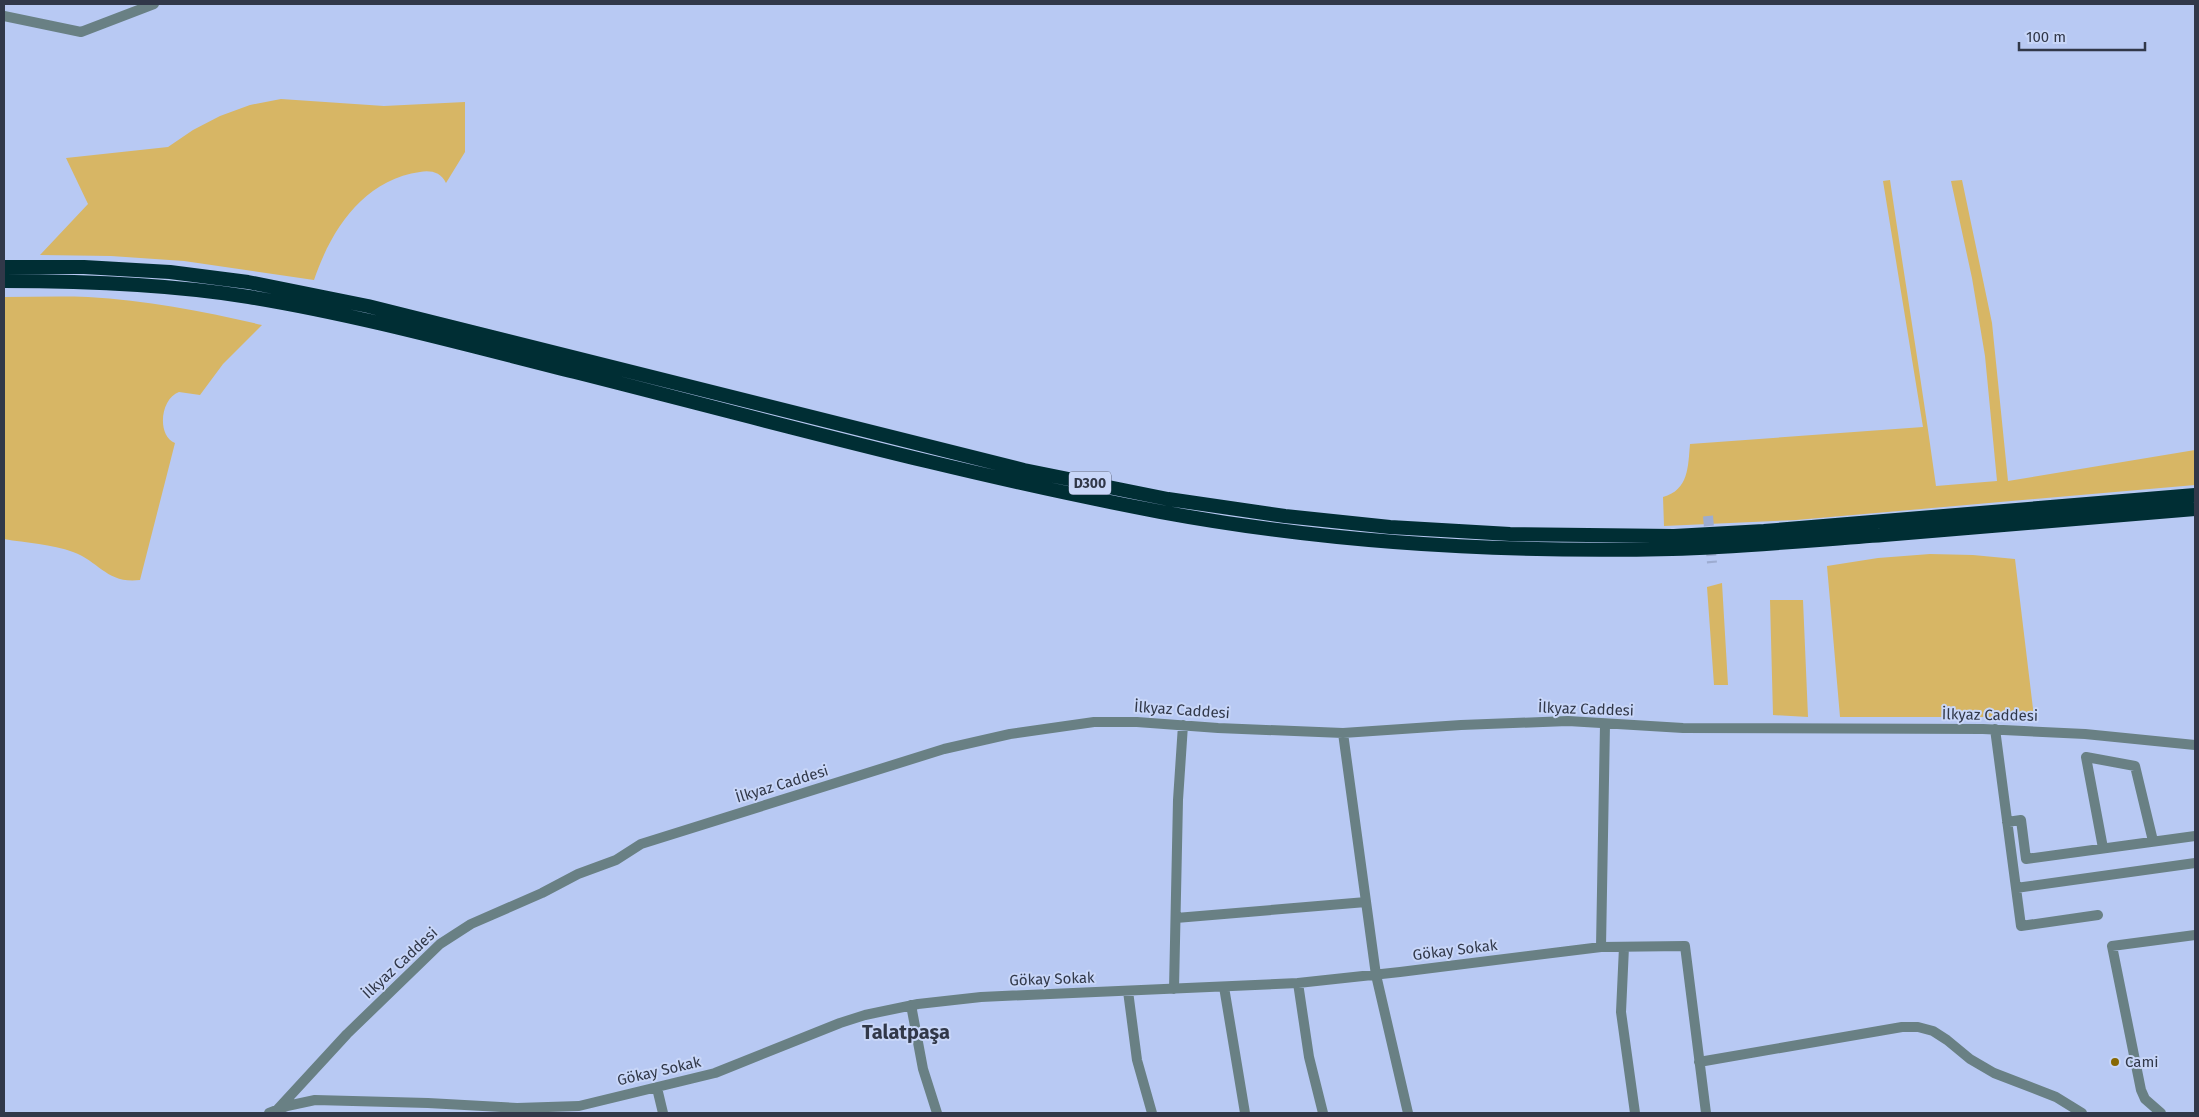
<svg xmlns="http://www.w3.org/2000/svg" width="2199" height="1117" font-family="'Fira Sans',sans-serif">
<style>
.green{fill:#d7b665}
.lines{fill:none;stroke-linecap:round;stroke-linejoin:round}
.minor-tunnel{stroke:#9dacd1;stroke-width:10;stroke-dasharray:10 5;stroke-linecap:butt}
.minor{stroke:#698084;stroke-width:10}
.highway{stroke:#002e34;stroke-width:14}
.poi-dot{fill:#876803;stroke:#c8d6f8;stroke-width:2}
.labels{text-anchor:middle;stroke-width:4;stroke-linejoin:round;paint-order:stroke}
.shield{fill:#c8d6f8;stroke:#5e677e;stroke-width:1}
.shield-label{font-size:14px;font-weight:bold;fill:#313849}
.street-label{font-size:15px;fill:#313849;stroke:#c8d6f8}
.poi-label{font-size:15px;fill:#313849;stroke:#c8d6f8;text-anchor:start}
.district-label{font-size:20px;font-weight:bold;fill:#313849;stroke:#c8d6f8}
</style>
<rect width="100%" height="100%" fill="#b8c9f3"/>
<path class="green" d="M281 99 384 106 465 102V152L446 183C441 172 430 170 420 172 363 180 331 230 314 280L184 261 111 256 40 255 88 204 66 158 168 147 193 130 220 116 250 105Z
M1890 180C1905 282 1922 384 1936 486L1997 481 1985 356 1972 278 1951 181 1962 180 1992 323 2008 481 2195 450V485L1796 520 1664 526 1663 497C1689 490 1688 466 1690 444L1923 427 1883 181Z
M4 297C32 297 60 296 88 297 147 300 206 312 262 325L223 364 200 395 179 392C161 398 156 435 175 443L140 580C107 584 100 562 73 552 52 544 26 543 4 539Z
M1930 554 1973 555 2015 559 2034 717H1840L1827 566 1878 558Z
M1722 583 1728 685H1714L1707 587Z
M1770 600H1803L1808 717 1773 715Z"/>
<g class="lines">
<path class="minor-tunnel" d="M1708 516 1712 563"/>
<path class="minor" d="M4 16 81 32 154 4
M1995 729 2021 926 2098 915
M1343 733 1376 975 1408 1113
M2007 822 2021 820 2026 859 2195 836
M2103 848 2086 757 2135 766 2153 841
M2016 888 2195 863
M1176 918 1366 902
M1601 947 1605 724
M1624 947 1621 1012 1635 1113
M1298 983 1309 1057 1323 1113
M1224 987 1245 1113
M1174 989 1178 800 1183 725
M1128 991 1137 1060 1152 1113
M911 1005 923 1069 937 1113
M1699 1062 1902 1027H1918L1933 1031 1947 1040 1970 1059 1994 1073 2056 1097 2082 1113
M657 1088 663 1113
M277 1110 347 1034 440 944 471 924 542 893 578 874 616 860 641 844 944 749 1010 734 1094 722H1137L1218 728 1343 733 1461 725 1568 721 1683 728 1983 729 2085 734 2195 745
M269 1113 287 1106 315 1100 428 1103 517 1108 579 1106 715 1073 840 1023 865 1015 918 1004 981 997 1298 983 1400 972 1601 947 1685 946 1706 1113
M2161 1113 2145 1099 2141 1090 2112 946 2195 935"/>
<path class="highway" d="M4 267H84L170 272 248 282 368 306 1024 470 1168 499 1285 516 1390 527 1510 534 1674 536 1764 531 2195 495
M4 281C86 281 168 284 249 297 359 315 467 345 575 372 769 421 964 475 1161 512 1329 543 1502 553 1672 549 1743 547 1813 540 1884 535 1988 526 2091 518 2195 509"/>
</g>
<circle class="poi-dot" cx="2115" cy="1062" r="5"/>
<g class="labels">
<rect class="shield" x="1069" y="471.5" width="42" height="23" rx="4"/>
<g class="shield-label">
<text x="1090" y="488">D300</text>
</g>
<g class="street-label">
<text transform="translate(1586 709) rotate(2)" y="5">İlkyaz Caddesi</text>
<text transform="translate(1182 710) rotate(4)" y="5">İlkyaz Caddesi</text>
<text transform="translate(1990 715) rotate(1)" y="5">İlkyaz Caddesi</text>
<text transform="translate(782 784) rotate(-17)" y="5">İlkyaz Caddesi</text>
<text transform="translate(1455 950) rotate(-7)" y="5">Gökay Sokak</text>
<text transform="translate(400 963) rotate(-43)" y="5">İlkyaz Caddesi</text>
<text transform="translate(1052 979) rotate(-2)" y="5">Gökay Sokak</text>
<text transform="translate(659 1071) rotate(-13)" y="5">Gökay Sokak</text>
</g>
<g class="poi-label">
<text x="2125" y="1067">Cami</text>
</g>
<g class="district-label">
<text x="906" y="1039">Talatpaşa</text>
</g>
</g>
<rect width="2199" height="1117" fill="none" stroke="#313849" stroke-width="10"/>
<path d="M2019 42v8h126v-8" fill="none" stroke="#313849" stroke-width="2.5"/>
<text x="2026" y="42" font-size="15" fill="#313849" stroke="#c8d6f8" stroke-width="4" paint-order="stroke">100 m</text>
</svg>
